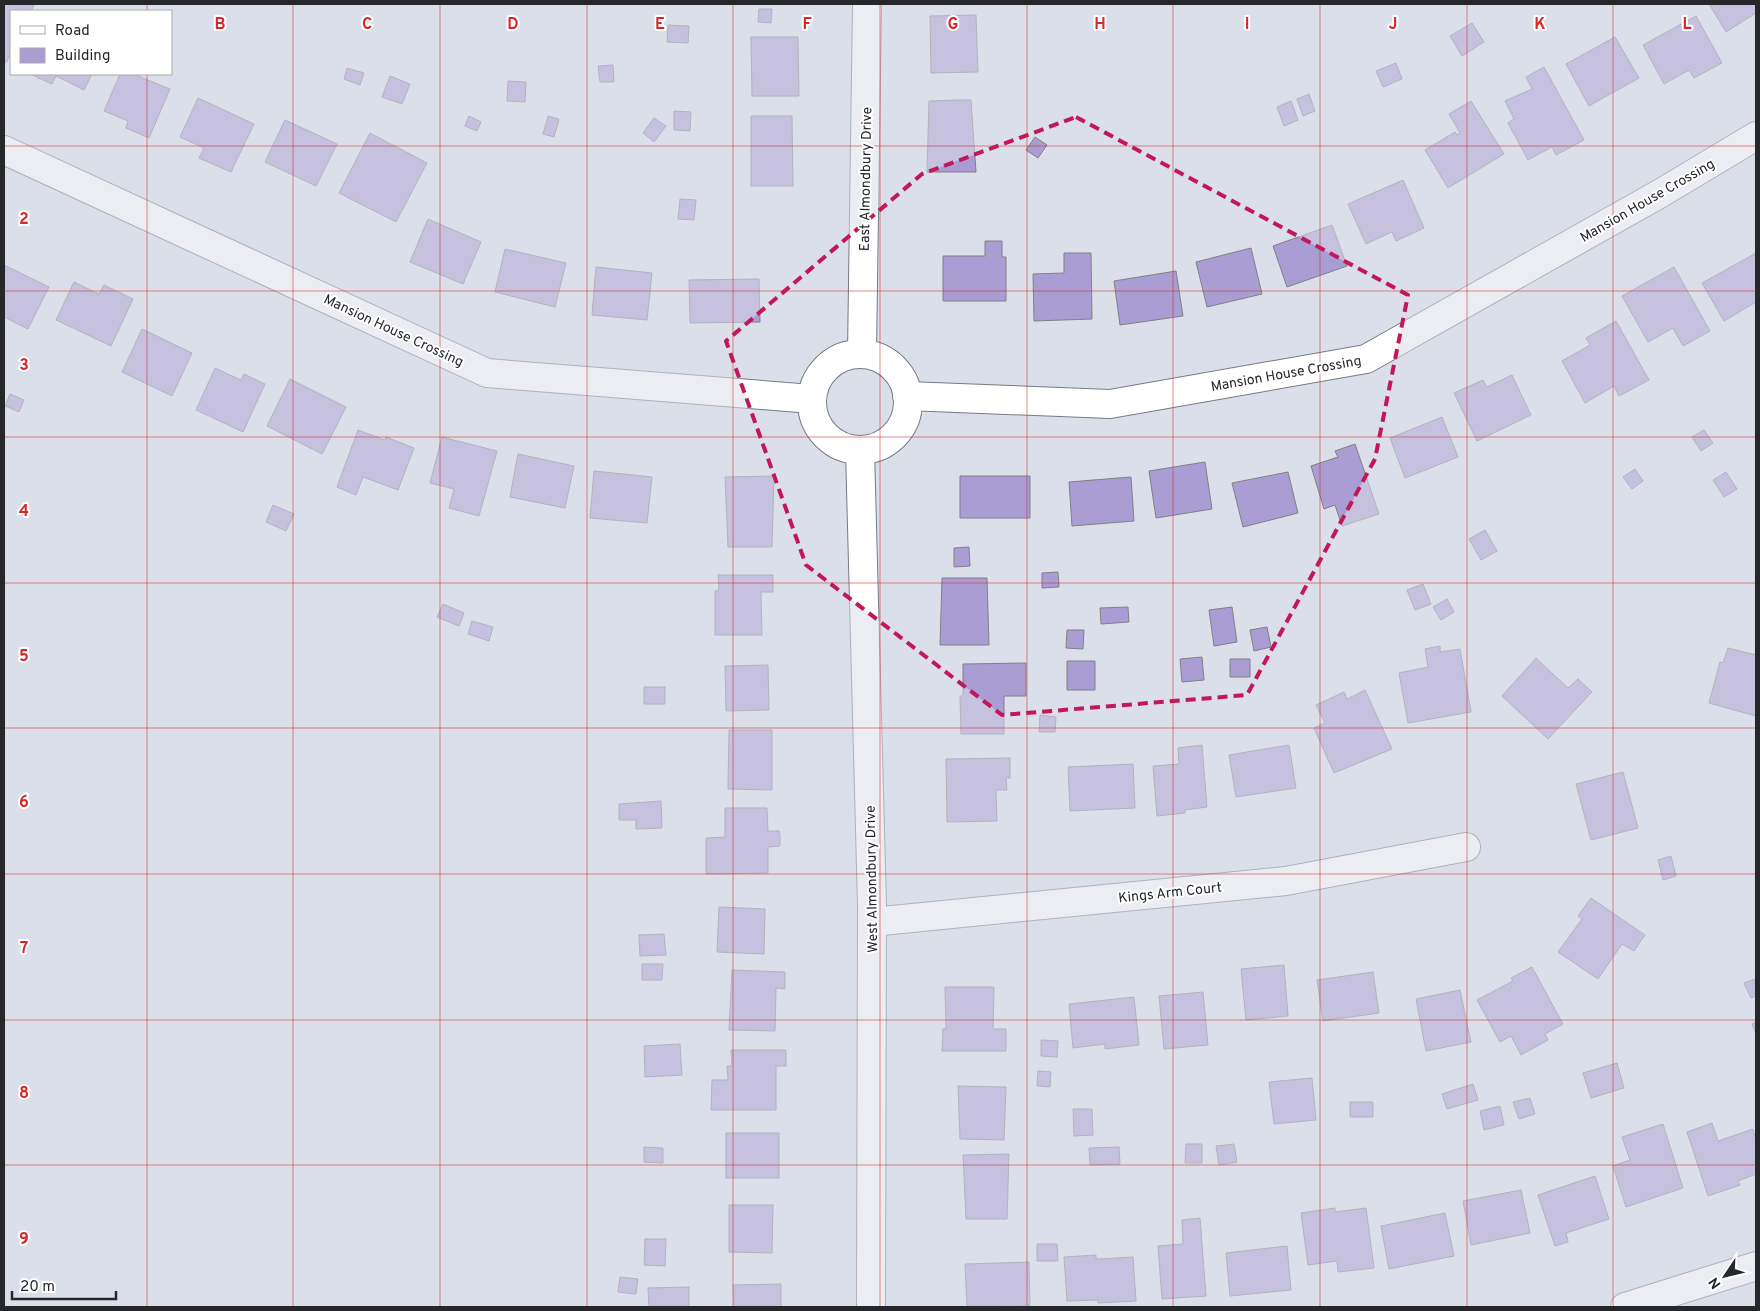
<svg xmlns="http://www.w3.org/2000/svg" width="1760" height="1311" font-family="Overpass,sans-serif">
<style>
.building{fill:#aa9dd3;stroke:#817f88}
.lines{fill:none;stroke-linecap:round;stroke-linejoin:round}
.street-casing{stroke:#767b83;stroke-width:30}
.street{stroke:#fff;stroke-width:28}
.marked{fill:none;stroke:#c2185b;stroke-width:4;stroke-dasharray:10 6;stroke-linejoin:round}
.grid{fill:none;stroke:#d62828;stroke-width:1;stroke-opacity:0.55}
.labels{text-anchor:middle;stroke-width:4;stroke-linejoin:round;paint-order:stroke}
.street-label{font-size:14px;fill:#25272b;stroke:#fff}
.grid-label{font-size:16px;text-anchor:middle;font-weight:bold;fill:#d62828;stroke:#fff;stroke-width:4;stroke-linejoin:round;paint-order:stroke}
</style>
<rect width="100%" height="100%" fill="#dbdfe9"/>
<path class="building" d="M4 4H29L34 6 31 11H11V52L6 63 4 62Z
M1709 4H1756V13L1726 32Z
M759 9H772L771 23 758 22Z
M976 15 978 72 931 73 930 16Z
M1696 16 1722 63 1694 78 1689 70 1664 84 1643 45Z
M1472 23 1484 42 1462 56 1450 36Z
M668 25 689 26 688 43 667 42Z
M751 37H798L799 96H752Z
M1615 37 1639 78 1589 106 1566 64Z
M1396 63 1402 79 1383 87 1376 71Z
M613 65 614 82H600L598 66Z
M1544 67 1584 140 1556 155 1552 147 1528 160 1508 123 1514 119 1505 101 1532 89 1526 77Z
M347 68 364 73 360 85 344 79Z
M30 74H92L84 90 56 76 52 84Z
M120 74H133L170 89 149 138 126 128 128 121 104 111Z
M390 76 410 84 402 104 382 97Z
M508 81 526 82 525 102 507 101Z
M1309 94 1315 111 1303 116 1297 99Z
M198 98 254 124 231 172 199 158 204 148 180 137Z
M957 100H971L976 172H927L929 101Z
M1291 101 1298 120 1284 126 1277 107Z
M1471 101 1504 154 1448 188 1425 150 1455 132 1457 135 1460 133 1449 114Z
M674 111 691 112 690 131 674 130Z
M469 116 481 122 477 131 465 126Z
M548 116 559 119 554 137 543 134Z
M751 116H792L793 186H751Z
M654 118 666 126 654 142 643 133Z
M285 120 337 144 316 186 265 162Z
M370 133 427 163 396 222 339 193Z
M1035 137 1047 145 1038 158 1026 150Z
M1403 180 1424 228 1396 241 1392 232 1366 244 1348 204Z
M680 199 696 200 694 220 678 219Z
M428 219 481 242 463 284 410 262Z
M1332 225 1347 266 1287 287 1273 246Z
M985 241H1002V257H1006V301H943V256H985Z
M1251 248 1262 294 1207 307 1196 262Z
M505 249 566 263 555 307 495 292Z
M1064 253H1091L1092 319 1034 321 1033 274 1064 273Z
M1756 253V302L1724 321 1702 283Z
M4 265 49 287 28 329 4 317Z
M596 267 652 273 647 320 592 315Z
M1674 267 1710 331 1683 346 1673 328 1648 342 1622 296Z
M1176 271 1183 316 1120 325 1114 281Z
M759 279 760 322 690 323 689 280Z
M74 282 99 294 104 285 133 299 111 346 56 320Z
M1616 321 1649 380 1619 396 1614 386 1585 403 1562 361 1590 345 1586 338Z
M142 329 192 353 172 396 122 372Z
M215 368 241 380 244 374 265 384 243 432 196 410Z
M1512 375 1531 415 1477 441 1454 393 1483 380 1487 387Z
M290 379 346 407 322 454 267 426Z
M10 394 24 400 19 412 5 406Z
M1442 417 1458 457 1405 478 1390 438Z
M358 430 385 440 386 437 414 448 398 490 363 477 356 495 337 487Z
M1704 430 1713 443 1701 451 1692 437Z
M442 437 497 451 479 516 449 508 454 489 430 483Z
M1355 444 1379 514 1342 526 1335 505 1324 509 1311 466 1338 457 1335 451Z
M518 454 574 466 565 508 510 497Z
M1205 462 1212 509 1156 518 1149 471Z
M1635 469 1643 481 1632 489 1623 477Z
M594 471 652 477 647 523 590 518Z
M1288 472 1298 513 1243 527 1232 483Z
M1726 472 1737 489 1724 497 1713 480Z
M774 476 772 547H728L725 477Z
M960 476H1030V518H960Z
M1131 477 1134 521 1072 526 1069 482Z
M273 505 294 514 286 531 266 522Z
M1485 530 1497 551 1481 560 1469 539Z
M969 547 970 566 954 567V548Z
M1058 572 1059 587 1042 588V573Z
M718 575H773V592H761L762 635H715V591L719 590Z
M942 578H987L989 645H940Z
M1423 584 1431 604 1415 610 1407 590Z
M1447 599 1454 612 1441 620 1433 607Z
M443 604 464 613 459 626 437 617Z
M1128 607 1129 622 1101 624 1100 608Z
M1232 607 1237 642 1214 646 1209 610Z
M472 621 493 627 489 641 468 634Z
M1267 627 1271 647 1254 651 1250 630Z
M1067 630H1084L1083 649 1066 648Z
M1440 646V652L1460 649 1471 712 1408 723 1399 673 1428 667 1425 649Z
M1728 648 1756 655V716L1709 703 1720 662 1723 663Z
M1202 657 1204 680 1182 682 1180 659Z
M1536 658 1568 688 1578 679 1592 692 1548 739 1502 696Z
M1230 659H1250V677H1230Z
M1067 661H1095V690H1067Z
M1026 663V696H1004V734H961L960 696H963V664Z
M768 665 769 710 726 711 725 666Z
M644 687H665V704H644Z
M1365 690 1392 749 1334 773 1314 728 1325 723 1316 705 1344 692 1347 699Z
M1040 715 1056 717 1055 732H1039Z
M729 730H772V790L728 789Z
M1202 745 1207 807 1185 810V813L1157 816 1153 766 1179 764 1178 748Z
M1289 745 1296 788 1236 797 1229 755Z
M1010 758V778H1006L1007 790H996L997 821 947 822 946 759Z
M1133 764 1135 808 1070 811 1068 767Z
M1623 772 1638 828 1591 840 1576 784Z
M661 801 662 828 636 829V820H619V804Z
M725 808H767L768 831H779L780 835V846L768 847V873L706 874V838L725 837Z
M1671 856 1676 876 1663 880 1658 860Z
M1591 898 1645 935 1634 951 1622 944 1598 979 1558 952 1582 919 1578 916Z
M719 907 765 909 764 954 717 952Z
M664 934 666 955 640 956 639 935Z
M642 964H663L662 980H642Z
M1284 965 1288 1016 1246 1020 1241 969Z
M1532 967 1563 1024 1545 1034 1548 1040 1521 1055 1511 1036 1500 1042 1477 1000 1513 981 1511 978Z
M732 970 785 972V989L776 988 775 1031 729 1030Z
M1373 972 1379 1013 1323 1021 1317 980Z
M1755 979 1756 996 1751 998 1744 983Z
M945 987H994L993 1029H1006V1051H942L943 1029 946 1028Z
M1460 990 1471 1042 1426 1051 1416 999Z
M1203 992 1208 1045 1164 1049 1159 996Z
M1134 997 1139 1045 1105 1049V1044L1073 1048 1069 1004Z
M1756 1022V1034L1752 1024Z
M1041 1040 1058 1041 1057 1057 1041 1056Z
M680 1044 682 1075 645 1077 644 1046Z
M731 1050H786V1066H776V1110H711L712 1080H728L727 1066H732Z
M1617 1063 1624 1088 1591 1098 1583 1073Z
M1038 1071 1051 1072 1050 1087 1037 1086Z
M1312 1078 1316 1120 1274 1124 1269 1082Z
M1473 1084 1478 1100 1447 1109 1442 1094Z
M958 1086 1006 1087 1004 1140 960 1139Z
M1530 1098 1535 1114 1519 1119 1513 1102Z
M1350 1102H1373V1117H1350Z
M1500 1106 1504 1125 1484 1130 1480 1111Z
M1073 1109H1092L1093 1135 1074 1136Z
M1712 1123 1718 1141 1753 1129 1756 1140V1174L1738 1181 1740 1185 1708 1196 1687 1132Z
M1663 1124 1683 1188 1626 1207 1613 1166 1630 1160 1622 1137Z
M726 1133H779V1178H726Z
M1186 1144H1202V1163H1185Z
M1234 1144 1237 1162 1219 1165 1216 1146Z
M644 1147 663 1148V1163L644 1162Z
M1119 1147 1120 1164 1090 1165 1089 1148Z
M1009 1154 1007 1219H966L963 1155Z
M1595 1176 1609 1219 1566 1233 1568 1242 1555 1246 1538 1195Z
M1521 1190 1530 1233 1471 1245 1463 1201Z
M729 1205H773L772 1253 729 1252Z
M1335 1208V1212L1366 1208 1374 1268 1338 1272 1337 1261 1308 1265 1301 1213Z
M1445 1213 1454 1256 1389 1269 1381 1226Z
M1200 1218 1206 1296 1162 1299 1158 1246 1183 1244 1182 1220Z
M645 1239H666L665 1266 644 1265Z
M1037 1244H1057L1058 1261H1037Z
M1287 1246 1291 1290 1230 1296 1226 1253Z
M1096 1255V1259H1099L1133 1257 1136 1301 1098 1303V1300L1067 1301 1064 1257Z
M1029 1262 1030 1306 967 1307 965 1264Z
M620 1277 638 1279 636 1294 618 1292Z
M781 1284V1307H734L733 1285Z
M689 1287V1307H649L648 1288Z"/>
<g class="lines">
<g class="street-casing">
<path id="street" d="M4 150 487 373 812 399
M862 354 867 4
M812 402a48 48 0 1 1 96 0a48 48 0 1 1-96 0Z
M907 396 1110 404 1366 359 1661 193 1756 136
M860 450 872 905 871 1307
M872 922 1286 881 1466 847
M1625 1307 1756 1266"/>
</g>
<use href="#street" class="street"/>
</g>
<path d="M0 0H1760V1311H0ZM1076 117 1408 295 1375 459 1247 695 1002 715 806 565 726 341 922 174Z" fill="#dbdfe9" fill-opacity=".55" fill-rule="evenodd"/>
<path class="marked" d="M1076 117 1408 295 1375 459 1247 695 1002 715 806 565 726 341 922 174Z"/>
<path class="grid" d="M147 4V11M293 4V1307M440 4V1307M587 4V1307M733 4V1307M880 4V1307M1027 4V1307M1173 4V1307M1320 4V1307M1467 4V1307M1613 4V1307M147 74V1307M4 146H1756M4 291H1756M4 437H1756M4 583H1756M4 728H1756M4 874H1756M4 1020H1756M4 1165H1756"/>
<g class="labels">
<g class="street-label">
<text transform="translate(865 179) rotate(-89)" y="5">East Almondbury Drive</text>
<text transform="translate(1647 200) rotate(-30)" y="5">Mansion House Crossing</text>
<text transform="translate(394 330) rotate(25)" y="5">Mansion House Crossing</text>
<text transform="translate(1286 373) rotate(-10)" y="5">Mansion House Crossing</text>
<text transform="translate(871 879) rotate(-91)" y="5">West Almondbury Drive</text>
<text transform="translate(1170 892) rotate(-6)" y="5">Kings Arm Court</text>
</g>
</g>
<g class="grid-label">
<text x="220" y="29">B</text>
<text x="367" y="29">C</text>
<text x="513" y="29">D</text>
<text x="660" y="29">E</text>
<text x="807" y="29">F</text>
<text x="953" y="29">G</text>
<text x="1100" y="29">H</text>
<text x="1247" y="29">I</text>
<text x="1393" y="29">J</text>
<text x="1540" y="29">K</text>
<text x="1687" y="29">L</text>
<text x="24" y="224">2</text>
<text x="24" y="370">3</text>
<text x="24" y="516">4</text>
<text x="24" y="661">5</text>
<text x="24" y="807">6</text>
<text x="24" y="953">7</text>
<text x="24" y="1098">8</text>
<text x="24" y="1244">9</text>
</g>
<rect width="1760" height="1311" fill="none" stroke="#25272b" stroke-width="10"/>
<rect x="10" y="10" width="162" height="65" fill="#ffffff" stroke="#a8a9aa"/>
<rect x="20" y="26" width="25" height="8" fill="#ffffff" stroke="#a8a9aa"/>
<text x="55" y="35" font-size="15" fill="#25272b">Road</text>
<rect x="20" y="48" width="25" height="15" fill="#aa9dd3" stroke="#a8a9aa"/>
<text x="55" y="60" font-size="15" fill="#25272b">Building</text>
<g transform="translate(1725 1276) rotate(235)" stroke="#ffffff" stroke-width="4" paint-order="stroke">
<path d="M0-4L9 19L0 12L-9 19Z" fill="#25272b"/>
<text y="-8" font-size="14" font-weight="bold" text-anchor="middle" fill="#25272b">N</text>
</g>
<path d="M12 1291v8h104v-8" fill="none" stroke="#25272b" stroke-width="2.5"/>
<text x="20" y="1291" font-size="15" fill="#25272b" stroke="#ffffff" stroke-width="4" paint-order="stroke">20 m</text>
</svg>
